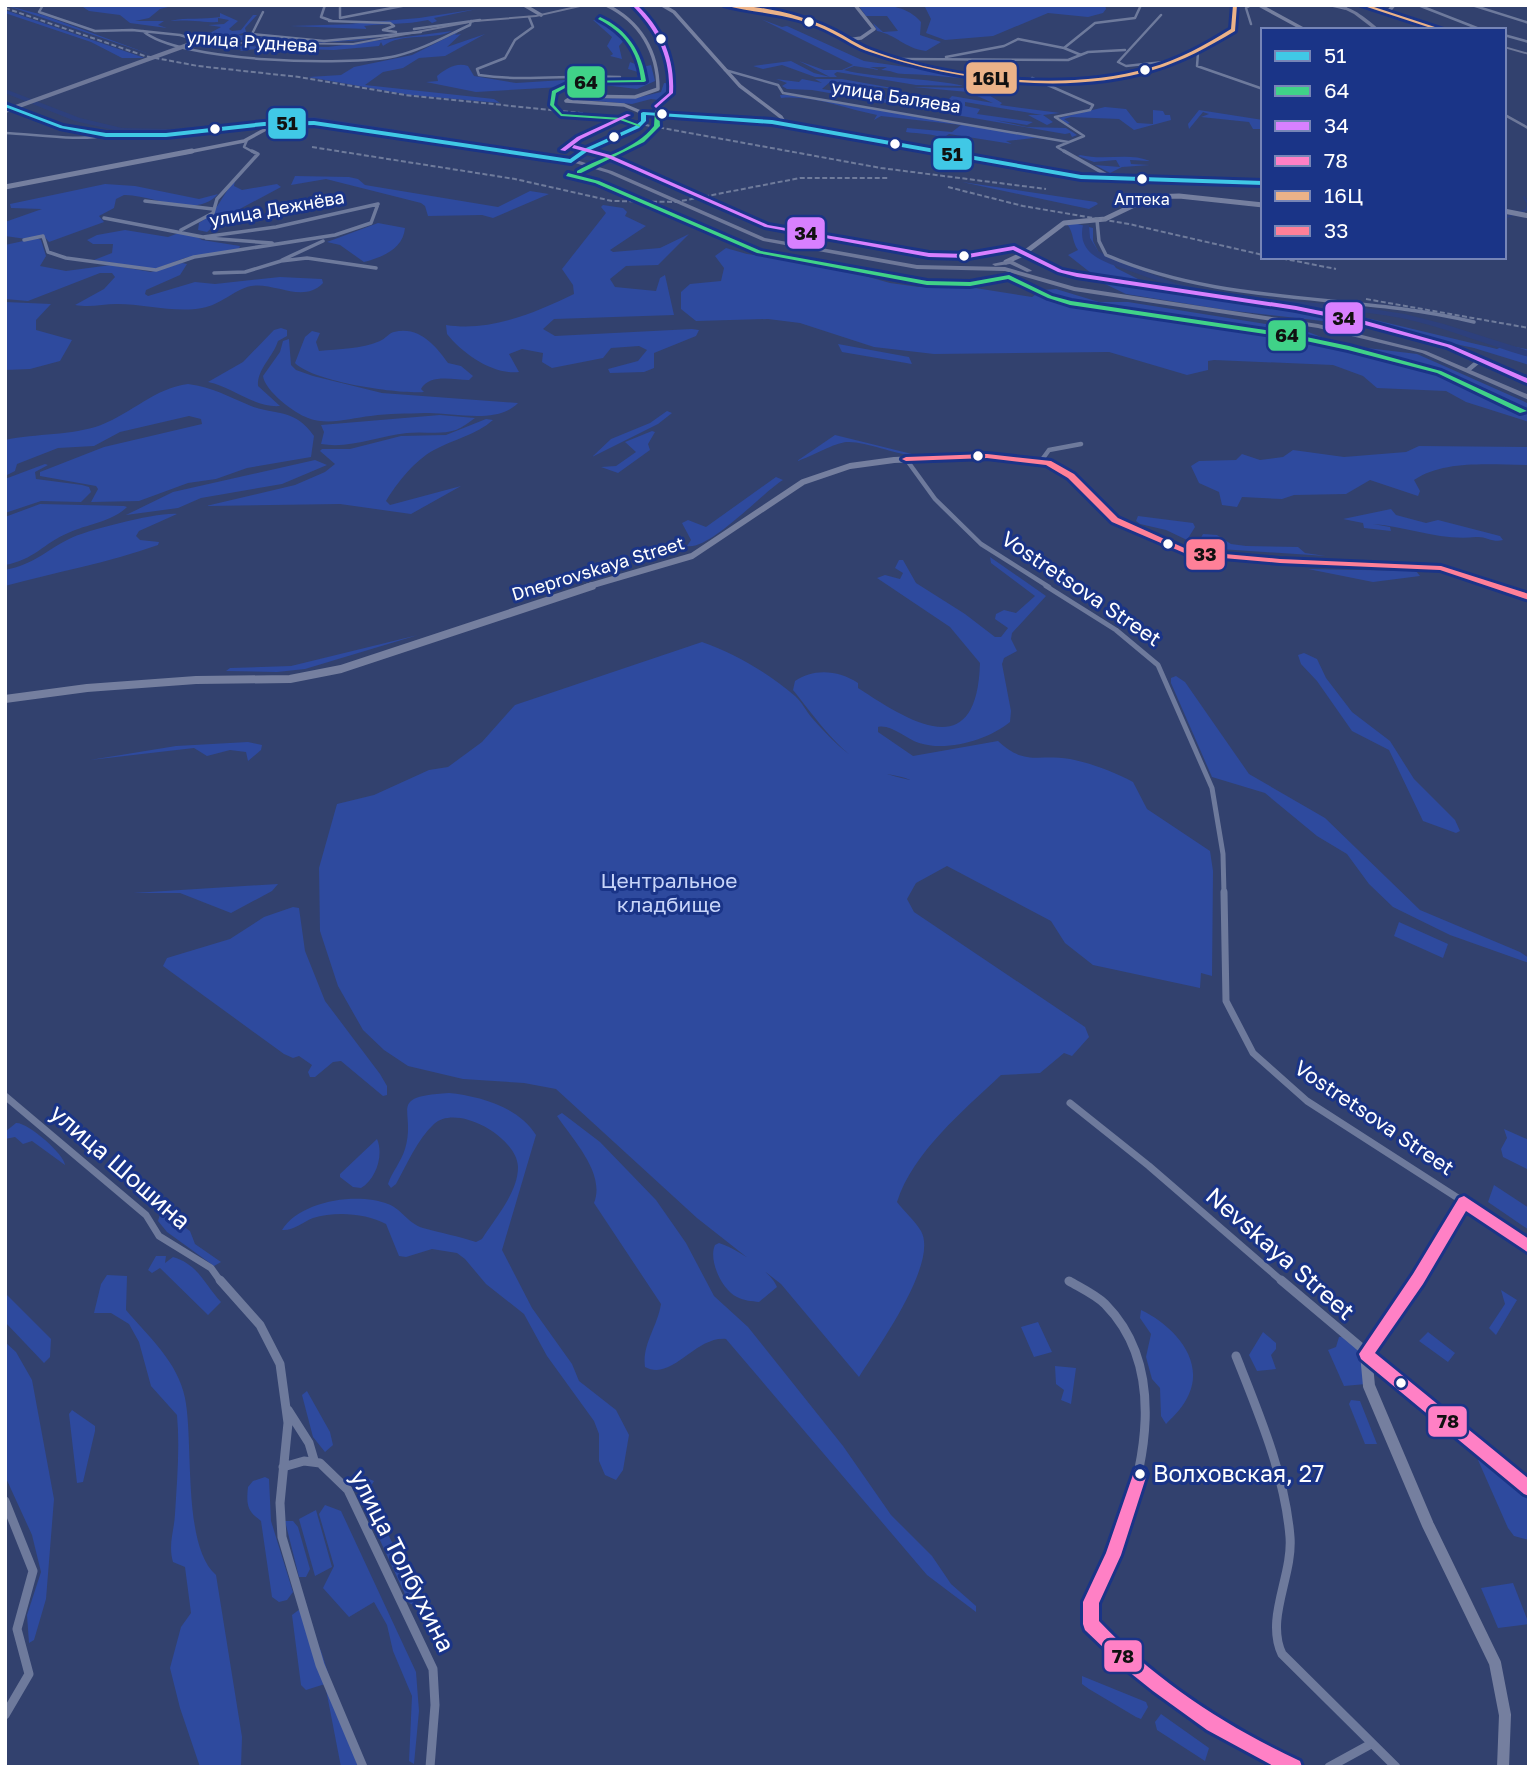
<svg xmlns="http://www.w3.org/2000/svg" width="1534" height="1772" font-family="'Golos Text',sans-serif">
<style>
.green{fill:#2e4a9e}
.lines{fill:none;stroke-linecap:round;stroke-linejoin:round}
.stream{stroke:#2d407d;stroke-width:2}
.river{fill:#2d407d;fill-rule:evenodd}
.street-far5{stroke:#6e7a9c;stroke-width:2.5}
.street-far4{stroke:#6e7a9c;stroke-width:3.5}
.street-far3{stroke:#6e7a9c;stroke-width:4.5}
.street-far2{stroke:#6e7a9c;stroke-width:5}
.street-far1{stroke:#6e7a9c;stroke-width:7}
.street{stroke:#6e7a9c;stroke-width:9}
.secondary-far5{stroke:#757f9f;stroke-width:3.5}
.secondary-far4{stroke:#757f9f;stroke-width:5}
.secondary-far3{stroke:#757f9f;stroke-width:6}
.secondary-far2{stroke:#757f9f;stroke-width:8}
.secondary-far1{stroke:#757f9f;stroke-width:10}
.secondary{stroke:#757f9f;stroke-width:12}
.primary{fill:#6e7899;fill-rule:evenodd}
.rail{stroke:#6f7b9b;stroke-width:2;stroke-dasharray:5 2.5;stroke-linecap:butt}
.primary-bridge{stroke:#6e7899;stroke-width:4.5}
.bus-1-casing{stroke:#1a3487;stroke-width:6}
.bus-2-casing{stroke:#1a3487;stroke-width:6}
.bus-3-casing{stroke:#1a3487;stroke-width:6}
.bus-4-casing{stroke:#1a3487;stroke-width:6}
.bus-5-casing{stroke:#1a3487;stroke-width:6}
.bus-6-casing{stroke:#1a3487;stroke-width:6}
.bus-1{fill:#40c8e6;fill-rule:evenodd}
.bus-2{fill:#40d288;fill-rule:evenodd}
.bus-3{fill:#d880ff;fill-rule:evenodd}
.bus-4{fill:#ff80c5;fill-rule:evenodd}
.bus-5{fill:#ebb288;fill-rule:evenodd}
.bus-6{fill:#ff8098;fill-rule:evenodd}
.bus-dot{fill:#fff;stroke:#1a3487;stroke-width:2.5}
.labels{text-anchor:middle;stroke-width:6;stroke-linejoin:round;paint-order:stroke}
.far-bus-label{font-size:16px;fill:#fff;stroke:#1a3487}
.far-street-label{font-size:18px;fill:#fff;stroke:#1a3487}
.street-label{font-size:21px;fill:#fff;stroke:#1a3487}
.park-label{font-size:21px;fill:#c7d4f9;stroke:#1a3487}
.near-bus-label{font-size:23px;fill:#fff;stroke:#1a3487;text-anchor:start}
.near-street-label{font-size:24px;fill:#fff;stroke:#1a3487}
.line-badge{stroke:#1a3487;stroke-width:2.5}
.pale-badge-label{font-size:19px;text-anchor:middle;font-weight:bold;fill:#111}
</style>
<rect width="100%" height="100%" fill="#32416e"/>
<path class="green" d="M5 5 43 15 152 55Z
M80 5H176L160 9 149 18 135 21H164L158 25 167 28 130 23 120 15 89 11Z
M858 5C881 5 905 3 921 22L920 35 941 42 926 51C904 48 897 35 877 31L873 23 883 32 898 31 887 16H866Z
M924 5H1105L1106 9 1103 13 1088 17 1048 13 993 36 945 40 926 33 931 19Z
M477 9 434 18 437 21 432 23 428 20C405 25 387 23 364 26L367 29 290 26 356 24H348L419 18Z
M5 10 142 57 144 58H122L91 42 5 13Z
M220 13 238 21 229 29 232 31 241 30 253 15H257L245 28 246 32 237 35 324 42 378 38C325 45 274 43 221 39L212 38 210 33 221 27 208 25 224 24 229 20 218 18V22C209 23 187 19 170 21 187 17 203 20 220 17Z
M761 19 782 27 787 26 864 61 989 79 1028 81C986 83 946 75 905 74 894 74 892 70 881 70L887 67H870L880 70 854 66 844 70C874 78 929 78 964 86L916 85 837 72 834 74 837 77H815L782 65 763 69 753 66 791 61 814 73 830 77 799 61 824 70H842L853 65Z
M593 20C603 20 616 32 629 35L619 46 622 59 610 56 613 54 607 46 612 37Z
M452 31C432 41 402 32 383 46L381 42 379 46 334 50 264 48 240 51 242 49 226 46 328 47Z
M458 32 455 35 461 34 447 47 485 34 445 56 419 58 403 68 383 72 365 85 494 99 500 103 410 95 308 77 341 75 354 67 412 55Z
M630 62 643 67 651 65 655 81 637 89 578 82 561 87 476 92 426 82 438 81 437 76C446 69 456 62 468 66L474 76 516 83 580 79 588 76 629 84 642 82 637 79 638 72 628 69Z
M776 79 799 82 802 79 822 83 815 79H842L898 89 901 90 831 81 822 89 939 108 1027 127 1066 128 1077 135 1072 137 1070 133 1065 134 812 90 787 89 782 86 787 83Z
M664 83 675 84 666 101 651 99 632 104 571 99 636 98 661 92Z
M913 87 977 88 1002 103 1000 105 1060 113 1043 115 1053 122 1047 125 1028 115H1042L965 102V106L980 109 977 114 1033 122 1027 125 975 117 941 107 952 96 993 103 968 92Z
M780 95H788L1056 140 1034 138 1006 141 1012 144 949 134 943 138C931 133 920 134 906 132L907 128 952 132 961 125 881 116 874 120 877 115C845 109 815 95 781 98Z
M1105 107 1126 109 1137 123 1153 124V110L1163 111 1165 115H1170L1171 120 1134 130 1119 119 1071 117 1064 119 1070 123 1067 124 1059 118Z
M1199 110 1263 120V129H1253L1249 122 1201 117 1209 114 1203 112 1189 129 1188 124Z
M1080 155C1105 161 1129 152 1150 161L1130 160 1131 164 1150 165 1122 167 1110 173 1095 165 1120 167 1116 160 1094 162 1078 156Z
M295 176 349 177 358 179 365 185 498 207 530 191 549 194 493 218 482 215 428 216 425 206 421 203 326 179 291 185Z
M235 180 234 186 242 190 277 184 281 187 223 218 207 232 198 230 199 223C219 211 220 198 235 180Z
M962 182 1096 202 1098 204 1089 209Z
M105 184 135 186 199 199 218 194C196 220 150 194 124 195L116 199 114 208 99 216 104 222 49 242 43 235 26 239 5 236V222L42 209 11 208 10 204Z
M603 205 623 208 627 212 625 216 646 226 610 250 613 252 660 248 689 234 658 265 626 266 610 279 615 287 656 291 660 278 665 275 674 315 554 319 543 329 555 336 692 329 699 330 696 336 654 353V368L644 372 610 373 608 369 638 361 647 350 639 346 611 348 603 358 552 368 542 362 543 353 522 349 509 354 519 372C493 375 463 354 447 334L446 325C490 332 535 313 574 294L573 285 562 269 606 213 601 207Z
M378 223 405 228C403 249 383 257 364 262L340 245 327 242Z
M1074 223 1093 228V241L1099 253 1110 259 1116 268 1148 284 1270 303 1278 307 1354 315 1497 349 1505 345 1526 349 1529 350V365L1474 348 1375 327 1226 310 1126 294 1105 284 1068 255 1078 250C1072 242 1074 233 1067 224Z
M125 230 168 237 179 233 194 235 202 240 240 246 239 249 185 258 155 269 94 260 112 253 113 244H93L87 240 97 235Z
M37 238 41 240 46 256 40 266 66 271 111 265 151 272 182 263 187 264 180 275 146 290 145 294 148 296 195 282 215 284 280 277 322 279 323 283C303 304 275 282 251 286 233 290 221 305 202 308 175 313 144 304 117 304 102 304 91 308 75 305L104 289 115 277 112 273H100L28 301 5 299V245Z
M726 248 747 254 823 264 890 283 919 287 937 282 1032 297 1043 290 1056 289 1099 302H1128L1303 330 1342 345 1417 354 1523 401 1529 404V422L1466 402 1446 391 1377 388 1363 376 1333 365 1214 360 1208 361V370L1187 375 1109 352 934 354 874 347 800 323 768 319 696 321 681 309V292L690 284 721 281 724 268 715 256Z
M5 302 51 304 36 320V330L72 340 60 361 30 369 5 370Z
M281 328 287 330V336L278 341C273 357 257 369 258 386L280 406C254 408 233 387 208 382L243 362 274 330Z
M312 331 320 333 316 342 319 351C339 349 361 349 380 341 385 339 389 333 394 332 419 325 437 347 448 363L461 366 473 376 469 380C454 380 430 373 421 389L424 392C397 394 314 382 295 363L305 337Z
M289 339 291 365 296 370 313 376 382 393 518 403C497 425 452 412 425 413 407 414 389 413 371 416 350 418 329 426 308 418 294 413 265 391 263 376L280 352 283 341Z
M838 344 909 357 912 364 842 352Z
M188 384C213 387 229 397 251 406 278 416 294 408 314 436L311 457 247 468 216 479 188 483 139 501 91 502 98 489 96 486 40 476V472L104 447 202 424 201 419 189 416 120 432 94 446 58 448 17 464 15 471 5 476V440C37 433 71 436 101 425 132 413 155 388 188 384Z
M667 411 672 413 658 424 592 457 611 439 650 423Z
M440 415 475 418C469 422 463 427 456 430 441 435 423 431 407 433 378 436 350 449 321 444L324 432 321 425Z
M486 419 493 420C476 435 454 439 434 450 415 460 397 483 386 501L390 505 461 486 411 514 340 504 206 506 295 485 325 472 335 464 320 451 322 449H350L401 436 446 435Z
M652 431 655 432 648 444 650 450 618 473 601 467 616 466 636 452 625 442Z
M835 435 912 454C901 457 867 441 847 442 833 443 814 456 797 461Z
M1419 446 1529 447V465C1493 465 1445 459 1414 480L1420 491 1418 496 1370 480 1346 494 1294 495 1282 499 1242 497 1237 507 1222 505 1219 492 1199 483 1191 466 1199 461 1236 460 1242 454 1260 460 1283 457 1293 450 1344 457 1406 452Z
M315 460 327 465 282 484 201 498 178 508 126 515 173 492Z
M45 464 48 465 35 472 36 479 82 485 89 487 91 492 81 502 41 501 5 513V479Z
M776 477 783 480C763 492 709 551 687 546L691 540 682 523 688 520 706 527Z
M40 504 124 506 127 507C112 522 87 524 68 533 44 543 34 560 5 565V517Z
M1391 509 1396 515 1426 523 1438 520 1500 536 1503 540C1493 543 1486 536 1476 537 1440 541 1409 527 1373 524L1390 527 1391 531 1364 528 1363 523 1343 519Z
M177 514 139 531 136 536 140 540 159 542 158 545C108 563 56 572 5 586V570C35 564 45 551 69 539 87 530 158 512 177 514Z
M1138 516 1193 523 1195 527 1187 540 1166 530 1140 524 1136 521Z
M1203 534 1217 535 1231 544 1246 546 1298 547 1305 553 1326 556 1205 548 1198 543Z
M990 557 1046 596 1012 633 1011 639 1017 651 1004 658 1002 664 1011 711 1010 722C988 740 947 752 919 743 906 739 891 724 878 727V732L913 756 998 741C1025 766 1037 754 1070 759 1090 763 1115 772 1133 782L1147 809 1210 851 1213 871 1212 976 1201 973 1200 988 1093 965 1065 943 1051 921 947 866 916 883 907 899 914 912 1085 1027 1089 1037 1072 1056 1064 1053 1040 1073 1001 1075C964 1110 913 1152 897 1202 904 1211 915 1221 921 1231 939 1263 877 1348 859 1377L781 1284 697 1218 556 1089 524 1083 463 1079 408 1066 384 1050 363 1030 338 986 320 931 319 868 337 804 374 795 429 770 448 767 482 742 515 705 702 642C736 654 768 673 795 696 802 702 806 711 812 718 844 754 863 770 910 780 900 775 885 775 874 770 841 756 815 717 793 690L795 681C813 668 839 670 858 683V688C913 724 977 764 980 663L950 627 877 578 885 575 900 579 903 573 895 568 899 560H903L916 583 965 614 995 637H1001L1008 628 995 619 996 614 1004 610 1016 613 1035 596 991 563Z
M1308 569 1416 571 1420 576 1373 582Z
M418 635 305 669 277 672 226 671 230 668 291 666Z
M1304 653 1317 659 1326 678 1352 712 1390 741 1414 779 1455 820 1460 831 1456 833 1423 821 1389 750 1352 731 1317 681 1301 664 1298 655Z
M1176 676 1185 682 1249 774 1325 818 1420 910 1520 952 1529 958V963L1450 935 1393 907 1369 884 1347 854 1317 836 1265 793 1212 777 1171 683V678Z
M248 742 262 745 261 750 248 761 246 752 230 750 207 756 194 748 90 760 176 746Z
M278 884 272 891 231 913 180 893H133Z
M293 907 299 908 305 951 325 1001 380 1074 387 1086V1095L383 1096 341 1061 333 1062 315 1077H310L308 1072 312 1065 299 1056 293 1058 284 1054 163 966 167 958 230 939 264 917Z
M1399 922 1448 944 1443 958 1394 936Z
M449 1093C479 1096 519 1107 536 1135L502 1250 532 1308 572 1364 579 1381 616 1410 629 1435 623 1470 616 1480 605 1475 599 1461V1434L594 1421 547 1356 524 1314 486 1284 465 1259 457 1253 432 1249 406 1257 399 1256 386 1224C366 1213 335 1211 313 1218 303 1222 293 1231 282 1230 300 1201 357 1192 388 1204 402 1209 407 1223 423 1228 441 1233 458 1236 476 1242L482 1239C495 1218 518 1193 518 1167 517 1137 457 1103 434 1124 417 1140 407 1164 396 1184L391 1188 388 1184C392 1172 401 1162 405 1149 417 1109 385 1097 449 1093Z
M562 1113 600 1142 656 1200 686 1243 714 1296 748 1327 843 1446 891 1515 932 1556 951 1584 976 1606V1612L927 1575 726 1339C695 1336 672 1382 645 1367 642 1344 657 1328 661 1304L594 1203C606 1173 572 1139 557 1116Z
M16 1123C28 1122 65 1155 65 1165L32 1141 23 1144 15 1137 5 1139V1132Z
M1504 1129 1529 1140V1170L1503 1157 1501 1149 1507 1138Z
M377 1139C384 1155 376 1179 361 1188L353 1187 340 1177V1174Z
M1494 1185 1529 1208V1230L1488 1202Z
M160 1214H166L190 1231 195 1244 221 1262 214 1266 167 1232 158 1221Z
M719 1243C736 1248 771 1271 777 1287L759 1302C752 1301 744 1301 737 1297 722 1290 708 1260 715 1245Z
M156 1256H166L165 1263 173 1257C198 1264 205 1285 221 1302L208 1315 160 1268 152 1273 148 1270Z
M107 1275 127 1276 126 1310C148 1336 178 1362 185 1398 194 1443 182 1546 216 1575L242 1737 241 1767H200L180 1708 170 1668 181 1627 191 1613 185 1567 173 1562C168 1544 174 1532 175 1514 177 1481 180 1448 177 1415L151 1386 139 1342 129 1324 111 1313H94L101 1284Z
M1501 1290 1517 1300 1496 1335 1489 1328 1505 1304Z
M5 1293 51 1339 50 1357 44 1363 5 1322Z
M1141 1310C1171 1324 1205 1358 1189 1394 1184 1406 1175 1415 1166 1424L1161 1416 1160 1388 1152 1379 1146 1357 1151 1334 1140 1318Z
M1038 1322 1052 1352 1034 1357 1021 1327Z
M1263 1332 1276 1343V1349L1271 1355 1276 1369 1257 1371 1249 1355Z
M1428 1332 1455 1353 1448 1362 1419 1341Z
M1339 1337H1344L1363 1354 1366 1384 1344 1386 1328 1350 1336 1347Z
M5 1342 16 1352 32 1380 54 1499 46 1599 34 1640 29 1643 27 1615 41 1572 32 1535 5 1476Z
M1055 1366 1076 1368 1071 1404 1061 1400 1064 1390 1056 1384Z
M307 1391 330 1432 333 1445 325 1452 313 1437 302 1395Z
M1351 1400 1360 1401 1377 1444H1365L1349 1404Z
M72 1410 95 1426V1431L83 1482 77 1483 69 1414Z
M1481 1456 1529 1494V1540L1514 1536 1508 1528 1478 1460Z
M265 1477 269 1479 271 1521 293 1592 287 1600 279 1602 272 1597 261 1521C248 1511 246 1507 248 1487L253 1481Z
M369 1479 374 1481 368 1491 418 1598 413 1605 409 1603 360 1497V1488Z
M325 1505 341 1511 416 1672 419 1711 414 1764 409 1761 412 1696 393 1651 387 1625 374 1602 349 1617 323 1588 334 1566 319 1514Z
M316 1510 332 1567 315 1576 299 1519Z
M285 1521H293L298 1527 310 1569 306 1577H299Z
M1513 1583 1529 1624 1498 1628 1481 1588Z
M300 1609 321 1651 358 1767H341L325 1684 306 1690 301 1685 292 1615Z
M1082 1676 1146 1702 1148 1707 1141 1719 1136 1717 1089 1689 1082 1684Z
M1161 1714 1209 1748 1205 1761 1157 1730 1155 1722Z"/>
<g class="lines">
<path class="stream" d="M1504 218 1526 210 1528 204 1524 197"/>
<path class="river" d="M5 89 80 118 122 128 170 129 314 117 574 157 570 159 314 121 170 134 122 132 75 121 5 93Z
M582 156 616 161 620 163 616 165 580 159Z
M1083 225H1089L1090 238 1098 251 1115 260 1175 283 1232 296 1353 306 1405 314 1444 324 1529 351V357C1486 345 1445 327 1401 318 1346 307 1288 309 1232 301 1196 296 1164 283 1130 271 1108 263 1076 256 1083 225Z"/>
<path class="street-far5" d="M43 5 39 12 95 31 132 30 180 35 199 41
M325 5 321 17 332 21
M340 5V18L407 5
M1251 5 1246 8 1251 24
M1418 5 1482 30
M1472 5 1529 23
M263 12 252 34 324 41 421 32
M1161 15 1118 62 1126 66 1173 61
M529 17 533 27 515 40 505 58 477 69 479 75C526 82 572 74 620 77
M329 21 390 23 394 26 383 30 396 32
M414 29 480 20
M143 31C178 62 348 67 396 56 422 50 446 36 470 25L471 21
M1504 35 1529 42
M1198 53 1197 66 1263 89
M1081 55 1064 48 1095 23 1135 18 1141 5
M946 57 1004 46 1018 39 1064 48
M902 59 1068 60 1088 52 1125 50
M725 70 778 85 783 93 1068 142
M1032 78 1093 105 1090 110 1055 117 1084 136 1057 147 1067 153
M5 133C33 134 82 142 106 135
M247 140 244 147 255 153"/>
<path class="street-far4" d="M1064 151 1112 178
M145 201 213 209
M104 218 203 237 276 227 378 204
M1097 220 1099 241 1106 255C1226 307 1350 292 1474 322
M181 230 213 213 217 199 258 154 252 151
M206 238 272 243
M24 240 43 236 48 252 66 258 156 270 194 257 335 235 371 223 378 204
M282 260 323 241
M214 273 245 272 281 261 307 258 376 268"/>
<path class="street-far3" d="M1468 370 1480 360
M906 459 935 499 981 544 1049 587
M1041 461 1049 450 1081 444"/>
<path class="street-far2" d="M1046 586 1116 630 1158 665 1212 788 1223 854 1224 894"/>
<path class="street-far1" d="M1224 892 1226 1001 1253 1053 1307 1101 1464 1202
M5 1096 146 1215 159 1236 211 1268 221 1282
M1070 1103 1149 1166 1283 1282"/>
<path class="street" d="M220 1280 260 1325 280 1364 288 1423 280 1503 282 1537 320 1665 363 1767
M1281 1280 1529 1489
M1069 1281C1081 1288 1096 1295 1105 1304 1168 1368 1145 1468 1117 1543 1107 1570 1089 1595 1091 1624 1138 1678 1229 1739 1295 1767
M1236 1356C1259 1414 1285 1475 1290 1537 1293 1576 1265 1618 1282 1654L1396 1767
M288 1410 309 1443 314 1460
M283 1467 304 1461 320 1463 348 1490 433 1669 435 1705 430 1767
M5 1501 33 1571 17 1629 29 1674 5 1715
M1329 1767 1371 1744"/>
<path class="secondary-far5" d="M524 5 541 15
M606 5C640 21 658 52 658 89L635 97 574 96 566 101 624 105 643 113 772 122 944 153
M662 5 674 12 740 86 781 117 786 125
M1259 5 1305 30
M1332 5 1345 8
M1387 13 1394 5
M848 40 861 38 874 29 855 5
M183 153 244 141 277 123
M582 153 637 127 644 121 643 113"/>
<path class="secondary-far4" d="M935 151 1081 177 1263 183
M571 161 585 151
M5 187 192 151
M1504 211 1529 216
M1006 262 1023 254 1064 223 1105 219 1151 197 1179 196 1263 205"/>
<path class="secondary-far3" d="M586 587 692 556 803 482 850 466 894 460 987 456 1041 461 1071 476 1115 520 1189 553 1280 561 1441 568 1500 587"/>
<path class="secondary-far2" d="M1494 586 1529 597
M5 699 87 688 196 680 290 679 341 669 592 586"/>
<path class="secondary-far1" d="M1416 1282 1464 1202 1529 1247"/>
<path class="secondary" d="M1417 1280 1366 1354 1369 1386 1428 1525 1495 1663 1505 1715 1503 1767"/>
<path class="primary" d="M580 5H589L536 17 475 22 353 45 191 43 193 42 353 43 475 20 536 15Z
M700 5C747 5 786 10 830 28 844 35 857 45 872 50 954 78 1044 87 1129 71 1156 66 1185 60 1209 45 1217 40 1224 35 1231 30L1233 5H1237L1235 31C1226 37 1218 44 1208 49 1109 99 974 85 871 53 858 48 846 40 834 34 821 27 807 23 794 19 774 13 752 8 731 7 721 7 710 7 700 5Z
M1336 5C1353 6 1368 20 1380 30H1375L1354 14Z
M1360 5H1367L1445 30H1438Z
M1504 46 1529 53V55L1504 48Z
M5 104 63 126 106 133H166L264 122 314 121 576 160 612 171 765 238 917 265 1005 267 1075 287 1318 324 1426 351 1529 395V400L1422 353 1318 328 1074 291 1005 271 917 269 763 241 608 173 575 163 314 125 264 126 166 137H106L60 128 5 107Z
M1504 113 1529 127V130L1504 116Z
M1011 260 1031 270 1032 271 1027 272 1010 264 995 266 992 264Z"/>
<path class="rail" d="M5 8 145 56 198 66 299 77 405 95 580 113 881 168 1046 189
M312 147 515 179 612 201 676 202 800 178H889
M948 187 1023 206 1129 224 1263 255
M1275 257 1336 269
M1366 299 1529 328"/>
<path class="primary-bridge" d="M5 111 193 43"/>
<g class="bus-1-casing">
<path id="bus-1" d="M5 104 63 126 106 133H166L264 122 314 121 570 159 584 149 635 126 641 121V113L643 112 772 120 1081 175 1263 181V185L1081 179 772 124 646 115V121L639 128 588 151 571 163 314 125 264 126 166 137H106L60 128 5 107Z"/>
</g>
<g class="bus-2-casing">
<path id="bus-2" d="M600 17C627 29 642 52 646 81L644 82 574 83 556 93 554 105 562 114 621 118 640 125V127L620 120 561 116 550 105 552 91 573 81 641 80C638 51 624 32 598 19Z
M657 110 659 111 660 126 644 142 581 173H577V171C603 156 635 150 654 126L655 111Z
M568 173 599 181 761 251 927 281 970 282 1009 275 1052 296 1071 301 1292 334 1349 346 1441 371 1527 411 1520 413 1437 373 1348 350 1292 338 1070 305 1048 298 1008 279 970 286 927 285 757 253 595 183 566 176Z"/>
</g>
<g class="bus-3-casing">
<path id="bus-3" d="M632 5H637C662 29 675 58 673 93L656 108 654 106 669 93C671 57 657 30 632 5Z
M627 114 631 115 581 139 565 151 560 150 577 137Z
M574 145 610 155 768 225 929 253 968 254 1014 246 1062 270 1077 273 1296 306 1355 318 1451 345 1529 379V384L1447 347 1354 322 1296 310 1077 277 1058 272 1013 250 968 258 929 257 765 227 606 157 572 148Z"/>
</g>
<g class="bus-4-casing">
<path id="bus-4" d="M1464 1196 1529 1239V1253L1466 1211 1423 1284 1375 1353 1529 1479V1496L1524 1494 1361 1359 1359 1354 1413 1274 1459 1198Z
M1140 1467 1145 1469 1147 1474 1121 1555 1099 1603V1621C1156 1681 1225 1726 1300 1761L1302 1767H1275L1207 1730 1153 1691 1128 1671 1085 1630 1083 1624V1602L1106 1553 1135 1469Z"/>
</g>
<g class="bus-5-casing">
<path id="bus-5" d="M724 5C760 5 800 14 833 30 846 36 857 45 871 50 950 80 1067 92 1149 68 1179 60 1205 45 1231 29L1233 5H1237L1235 31C1208 47 1183 61 1153 70 1068 96 953 81 870 52 856 48 845 39 832 33 823 28 812 24 802 21 776 13 749 12 724 5Z
M1361 5H1368L1444 30H1437Z"/>
</g>
<g class="bus-6-casing">
<path id="bus-6" d="M987 454 1051 461 1074 474 1118 518 1191 551 1280 559 1441 566 1529 594V600L1440 570 1280 563 1189 555 1112 522 1068 478 1046 465 987 458 906 461 902 459 906 457Z"/>
</g>
<use href="#bus-1" class="bus-1"/>
<use href="#bus-2" class="bus-2"/>
<use href="#bus-3" class="bus-3"/>
<use href="#bus-4" class="bus-4"/>
<use href="#bus-5" class="bus-5"/>
<use href="#bus-6" class="bus-6"/>
</g>
<g class="bus-dot">
<circle cx="809" cy="22" r="6"/>
<circle cx="661" cy="39" r="6"/>
<circle cx="1145" cy="70" r="6"/>
<circle cx="662" cy="114" r="6"/>
<circle cx="215" cy="129" r="6"/>
<circle cx="614" cy="137" r="6"/>
<circle cx="895" cy="144" r="6"/>
<circle cx="1142" cy="179" r="6"/>
<circle cx="964" cy="256" r="6"/>
<circle cx="978" cy="456" r="6"/>
<circle cx="1168" cy="544" r="6"/>
<circle cx="1401" cy="1383" r="6"/>
<circle cx="1140" cy="1474" r="6"/>
</g>
<g class="labels">
<g class="far-bus-label">
<text x="1142" y="205">Аптека</text>
</g>
<g class="far-street-label">
<text transform="translate(252 42) rotate(4)" y="6">улица Руднева</text>
<text transform="translate(896 97) rotate(9)" y="6">улица Баляева</text>
<text transform="translate(277 209) rotate(-10)" y="6">улица Дежнёва</text>
<text transform="translate(598 569) rotate(-17)" y="6">Dneprovskaya Street</text>
</g>
<g class="street-label">
<text transform="translate(1081 589) rotate(34)" y="7">Vostretsova Street</text>
<text transform="translate(1374 1118) rotate(34)" y="7">Vostretsova Street</text>
</g>
<g class="park-label">
<text x="669" y="888">Центральное<tspan x="669" dy="24">кладбище</tspan></text>
</g>
<g class="near-bus-label">
<text x="1153" y="1482">Волховская, 27</text>
</g>
<g class="near-street-label">
<text transform="translate(120 1167) rotate(41)" y="8">улица Шошина</text>
<text transform="translate(1280 1254) rotate(41)" y="8">Nevskaya Street</text>
<text transform="translate(402 1561) rotate(63)" y="8">улица Толбухина</text>
</g>
</g>
<g class="line-badge">
<rect x="965" y="61" width="53" height="34" rx="7" fill="#ebb288"/>
<rect x="566" y="65" width="40" height="34" rx="7" fill="#40d288"/>
<rect x="267" y="107" width="40" height="33" rx="7" fill="#40c8e6"/>
<rect x="932" y="137" width="41" height="34" rx="7" fill="#40c8e6"/>
<rect x="786" y="216" width="40" height="34" rx="7" fill="#d880ff"/>
<rect x="1324" y="301" width="40" height="34" rx="7" fill="#d880ff"/>
<rect x="1267" y="319" width="40" height="33" rx="7" fill="#40d288"/>
<rect x="1185" y="538" width="41" height="33" rx="7" fill="#ff8098"/>
<rect x="1427" y="1405" width="41" height="33" rx="7" fill="#ff80c5"/>
<rect x="1103" y="1639" width="40" height="34" rx="7" fill="#ff80c5"/>
</g>
<g class="pale-badge-label">
<text x="991" y="85">16Ц</text>
<text x="586" y="89">64</text>
<text x="287" y="130">51</text>
<text x="952" y="161">51</text>
<text x="806" y="240">34</text>
<text x="1344" y="325">34</text>
<text x="1287" y="342">64</text>
<text x="1205" y="561">33</text>
<text x="1448" y="1428">78</text>
<text x="1123" y="1663">78</text>
</g>
<rect width="1534" height="1772" fill="none" stroke="#ffffff" stroke-width="14"/>
<rect x="1261" y="28" width="245" height="231" fill="#1a3487" stroke="#7685b7" stroke-width="2"/>
<rect x="1275" y="51" width="35" height="10" fill="#40c8e6" stroke="#7685b7" stroke-width="2"/>
<text x="1324" y="63" font-size="21" fill="#ffffff">51</text>
<rect x="1275" y="86" width="35" height="10" fill="#40d288" stroke="#7685b7" stroke-width="2"/>
<text x="1324" y="98" font-size="21" fill="#ffffff">64</text>
<rect x="1275" y="121" width="35" height="10" fill="#d880ff" stroke="#7685b7" stroke-width="2"/>
<text x="1324" y="133" font-size="21" fill="#ffffff">34</text>
<rect x="1275" y="156" width="35" height="10" fill="#ff80c5" stroke="#7685b7" stroke-width="2"/>
<text x="1324" y="168" font-size="21" fill="#ffffff">78</text>
<rect x="1275" y="191" width="35" height="10" fill="#ebb288" stroke="#7685b7" stroke-width="2"/>
<text x="1324" y="203" font-size="21" fill="#ffffff">16Ц</text>
<rect x="1275" y="226" width="35" height="10" fill="#ff8098" stroke="#7685b7" stroke-width="2"/>
<text x="1324" y="238" font-size="21" fill="#ffffff">33</text>
</svg>
